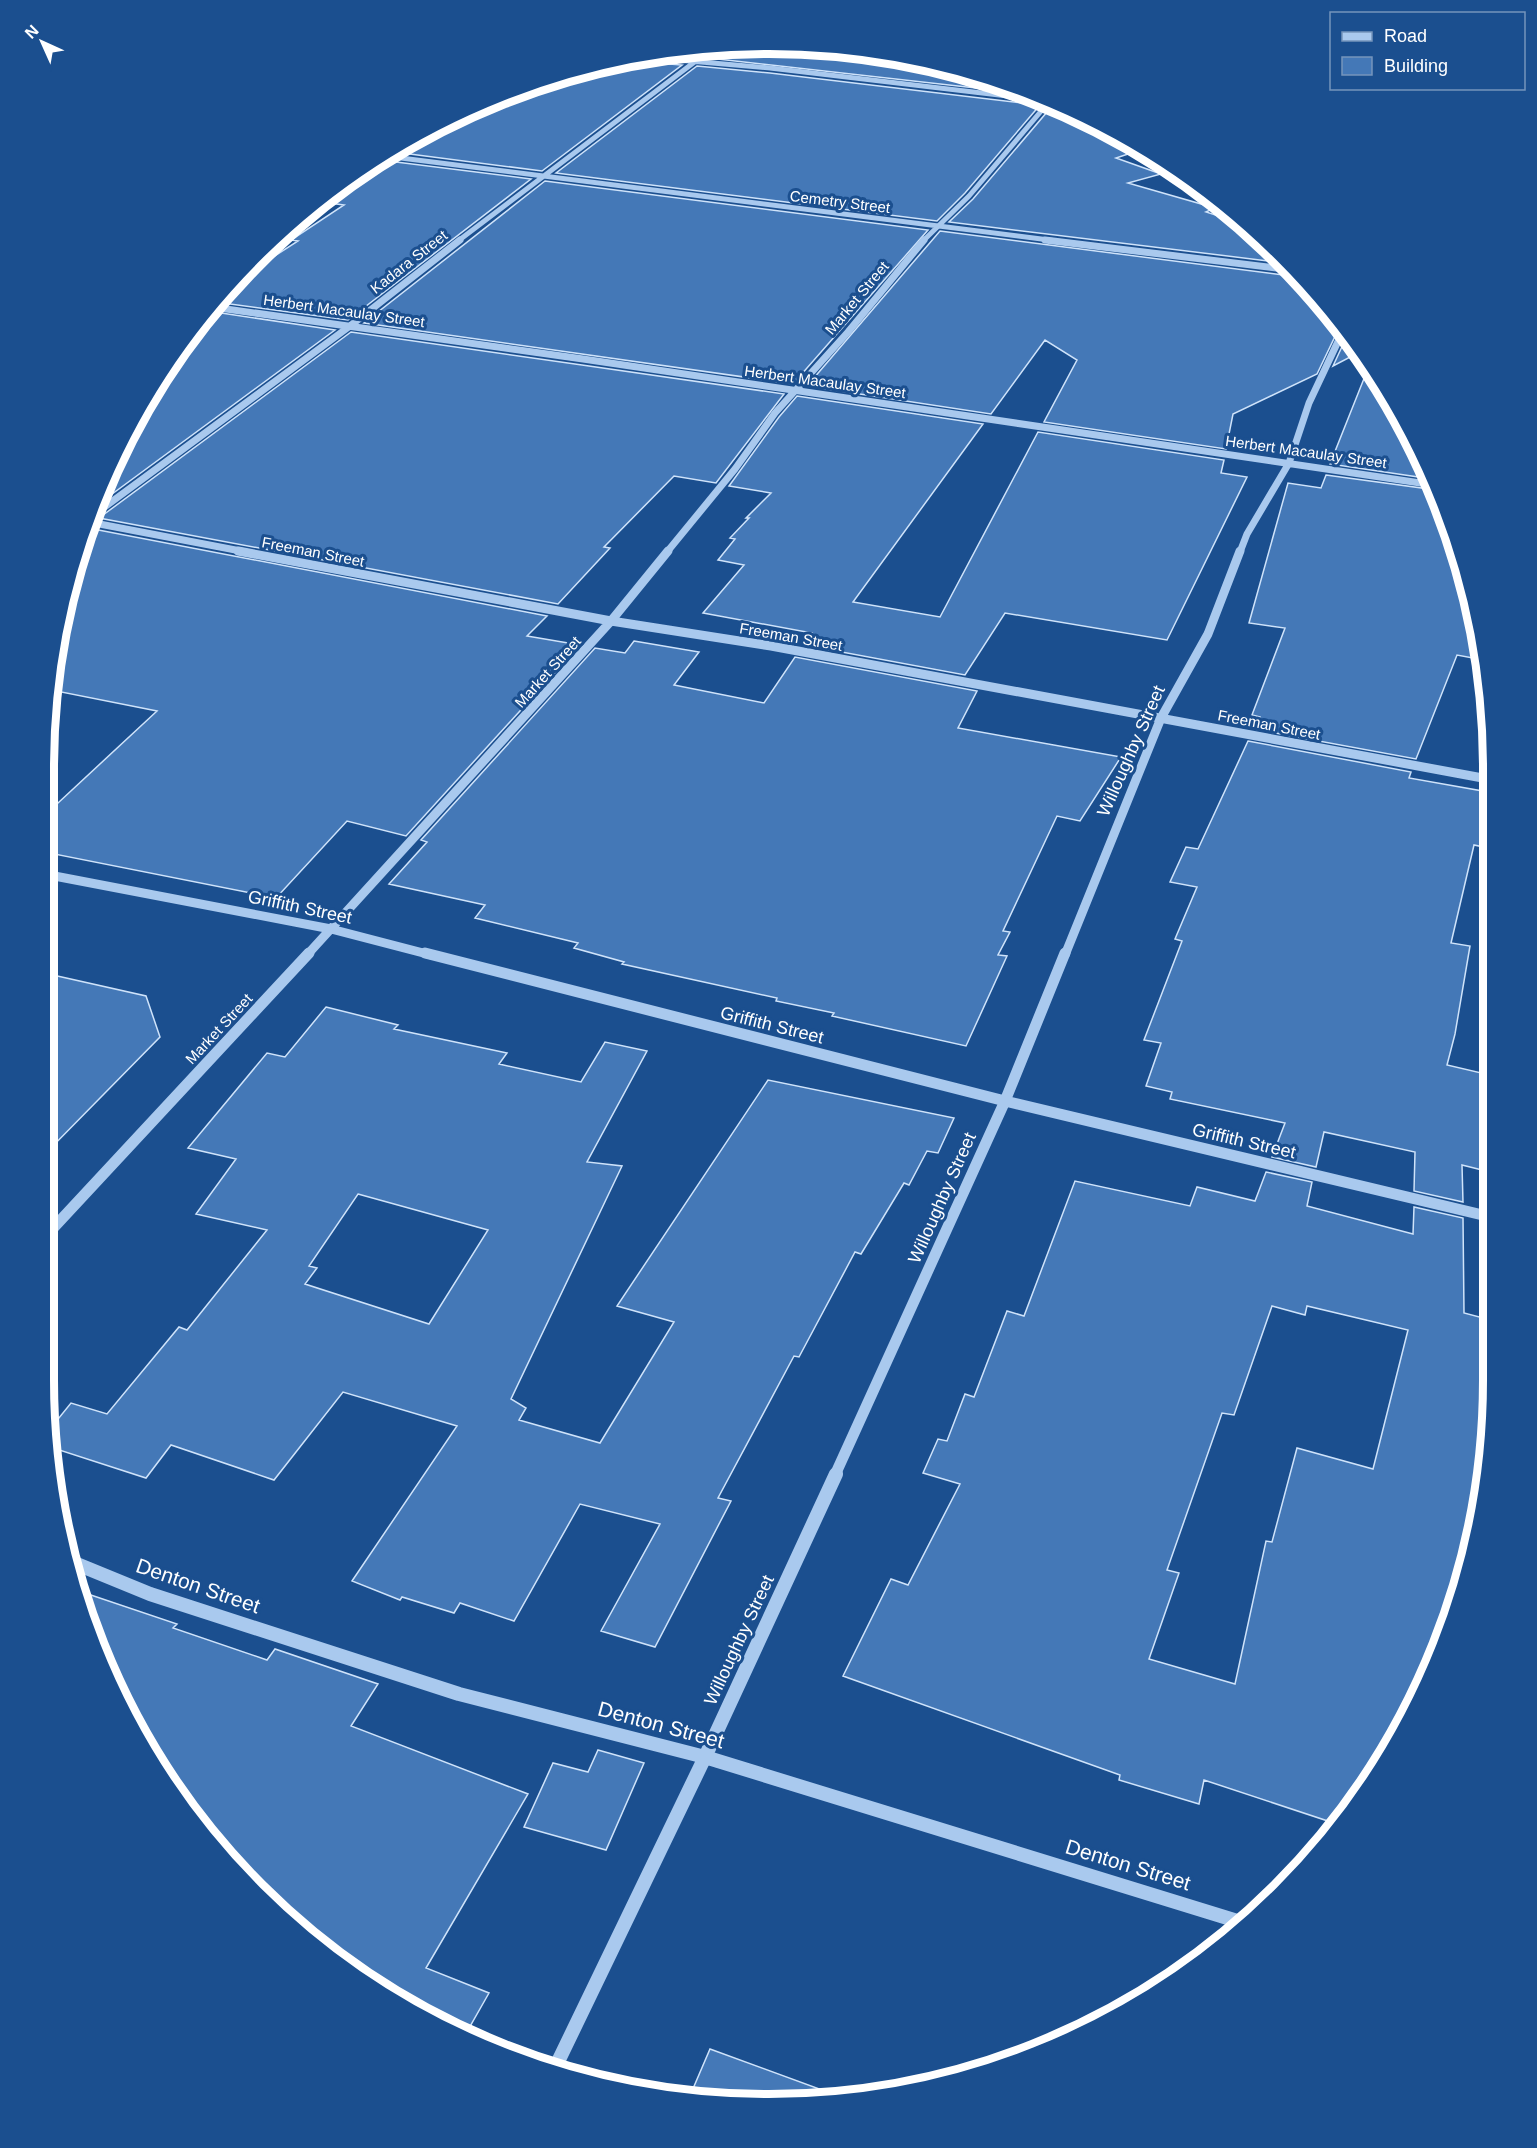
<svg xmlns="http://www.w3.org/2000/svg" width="1537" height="2148" font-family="Arial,sans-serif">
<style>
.building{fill:#4478b7;stroke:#cfe3fa;stroke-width:1.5;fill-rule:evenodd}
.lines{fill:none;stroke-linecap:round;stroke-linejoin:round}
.minor-far4{stroke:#a9c9ee;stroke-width:5}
.minor-far3{stroke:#a9c9ee;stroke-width:7}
.minor-far2{stroke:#a9c9ee;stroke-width:9}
.minor-far1{stroke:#a9c9ee;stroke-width:11}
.minor{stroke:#a9c9ee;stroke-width:14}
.labels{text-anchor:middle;stroke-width:6;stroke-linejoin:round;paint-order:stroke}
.far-street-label{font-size:15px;fill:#fff;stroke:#1b4f8f}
.street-label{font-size:18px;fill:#fff;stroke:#1b4f8f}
.near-street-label{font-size:21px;fill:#fff;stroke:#1b4f8f}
.rim{fill:none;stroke:#fff;stroke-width:8}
</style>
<rect width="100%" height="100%" fill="#1b4f8f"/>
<path class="building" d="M816 45 956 68 1021 93 708 58 718 48Z
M704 49 694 56 658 53 674 50Z
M639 58 644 62 682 65 542 171 402 153 411 147 399 145 406 140 536 82Z
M697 66 770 73 1040 105 965 193 937 221 556 173Z
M1053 105 1074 113 1071 115 1091 120 1140 150 1116 158 1161 174 1128 183 1215 208 1206 212 1243 224 1285 263 949 222 973 199Z
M388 161 531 179 348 320 215 302 228 286 298 241 291 240 344 205 321 202Z
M545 181 928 230 793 384 364 323Z
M940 231 1291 276 1296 274 1314 291 1339 328 1317 374 1233 414 1226 449 1044 422 1077 360 1045 340 991 414 807 386Z
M208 311 335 330 93 508 99 491 141 406Z
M351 332 582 365 784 394 716 483 674 476 604 547 610 548 558 604 99 518Z
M1346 338 1356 354 1333 366Z
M1367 371 1419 448 1432 479 1330 464Z
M797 396 983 424 853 602 940 617 1038 432 1224 460 1221 473 1247 477 1167 640 1005 613 965 675 804 645 812 633 703 613 744 565 718 560 735 539 730 538 749 518H746L771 493 729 486 779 417Z
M1326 475 1436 490 1432 509 1445 511 1455 536 1484 660 1457 655 1416 759 1254 729 1260 717 1252 715 1285 628 1249 623 1288 483 1321 488Z
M88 528 547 616 527 636 580 645 406 836 347 821 276 898 44 852V816L157 711 51 690 58 627Z
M634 641 699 652 674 685 764 703 795 657 977 691 958 728 1121 757 1080 821 1057 816 1003 931 1010 932 998 955 1007 956 966 1046 832 1016 834 1013 776 1001 777 998 622 964 624 962 574 948 578 943 475 918 485 905 389 884 427 842 421 840 595 648 625 653Z
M1248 741 1411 772 1409 778 1488 792V848L1474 845 1451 943 1470 946 1455 1034 1447 1065 1490 1075V1172L1462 1165 1463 1202 1414 1191 1415 1152 1324 1132 1316 1167 1272 1157 1285 1123 1170 1099 1172 1092 1146 1086 1161 1043 1144 1040 1182 941 1175 939 1197 887 1170 882 1186 847 1198 849Z
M44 973 146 996 160 1037 44 1155Z
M326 1007 398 1025 394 1029 507 1053 499 1064 581 1082 605 1042 647 1051 587 1162 622 1166 511 1399 526 1408 519 1420 600 1443 674 1322 617 1306 768 1080 954 1118 938 1153 927 1151 909 1185 904 1183 861 1254 855 1252 799 1357 794 1356 718 1498 731 1501 655 1647 601 1631 660 1524 580 1504 514 1621 460 1603 454 1613 402 1597 400 1600 352 1581 457 1426 343 1392 274 1480 171 1445 146 1478 53 1448 50 1429 71 1403 107 1414 179 1327 187 1330 267 1230 196 1214 236 1159 188 1148 267 1053 285 1057ZM358 1194 488 1230 429 1324 305 1284 317 1268 309 1266Z
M1266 1172 1312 1182 1307 1206 1413 1234 1414 1207 1463 1218 1464 1313 1491 1320 1492 1427 1469 1567 1419 1700 1343 1821 1340 1825 1204 1780 1199 1804 1119 1780 1120 1775 843 1676 891 1579 908 1585 960 1484 923 1473 938 1439 947 1441 965 1394 974 1397 1007 1311 1024 1316 1075 1181 1190 1206 1197 1187 1255 1201ZM1272 1306 1305 1315 1307 1306 1408 1330 1373 1469 1297 1448 1272 1542 1266 1541 1235 1684 1149 1659 1179 1573 1167 1570 1222 1413 1234 1415Z
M76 1590 177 1624 173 1628 267 1660 275 1649 378 1684 351 1726 528 1794 426 1968 489 1993 464 2037 448 2030 290 1924 165 1782 99 1657Z
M598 1750 644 1763 606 1850 524 1827 553 1763 588 1772Z
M710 2049 833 2094V2098H689Z"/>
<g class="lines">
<path class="minor-far4" d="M644 57 770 68 1041 100
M385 156 1057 241
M458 241 713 48
M923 241 969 196 1048 103"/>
<path class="minor-far3" d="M1045 240 1292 270
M212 307 583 359 1434 485
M91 517 350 326 460 240
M89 522 246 552
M667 552 735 469 775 413 848 332 924 240
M1240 552 1247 534 1289 463 1309 403 1342 333"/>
<path class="minor-far2" d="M238 551 611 621 771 646 1488 779
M44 874 331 929 431 955
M307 955 611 621 668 551
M1065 955 1161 718 1208 634 1240 551"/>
<path class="minor-far1" d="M425 953 1005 1101 1491 1217
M44 1238 309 953
M835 1475 1005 1101 1065 953"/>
<path class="minor" d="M67 1560 150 1594 459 1694 705 1757 1247 1924
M554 2070 705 1757 836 1474"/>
</g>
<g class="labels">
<g class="far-street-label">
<text transform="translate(840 202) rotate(7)" y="5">Cemetry Street</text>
<text transform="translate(409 262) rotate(-38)" y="5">Kadara Street</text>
<text transform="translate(857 298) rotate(-50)" y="5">Market Street</text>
<text transform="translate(344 311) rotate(8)" y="5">Herbert Macaulay Street</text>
<text transform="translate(825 382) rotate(8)" y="5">Herbert Macaulay Street</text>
<text transform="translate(1306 452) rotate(8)" y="5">Herbert Macaulay Street</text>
<text transform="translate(313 552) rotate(11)" y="5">Freeman Street</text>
<text transform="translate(791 637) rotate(10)" y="5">Freeman Street</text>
<text transform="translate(548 672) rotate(-48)" y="5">Market Street</text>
<text transform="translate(1269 725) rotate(11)" y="5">Freeman Street</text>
<text transform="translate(219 1029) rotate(-47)" y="5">Market Street</text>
</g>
<g class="street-label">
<text transform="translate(1131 751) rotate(-66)" y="6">Willoughby Street</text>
<text transform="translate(300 907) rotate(12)" y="6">Griffith Street</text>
<text transform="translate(772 1025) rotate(14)" y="6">Griffith Street</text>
<text transform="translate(1244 1141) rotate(13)" y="6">Griffith Street</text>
<text transform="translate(942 1198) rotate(-66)" y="6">Willoughby Street</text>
<text transform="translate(739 1640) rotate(-65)" y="6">Willoughby Street</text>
</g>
<g class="near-street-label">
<text transform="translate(198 1586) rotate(19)" y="7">Denton Street</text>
<text transform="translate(661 1725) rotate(15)" y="7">Denton Street</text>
<text transform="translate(1128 1865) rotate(17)" y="7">Denton Street</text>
</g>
</g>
<path d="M0 0H1537V2148H0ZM768 54H769A714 714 0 0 1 1483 768V1380A714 714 0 0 1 769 2094H768A714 714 0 0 1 54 1380V768A714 714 0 0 1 768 54Z" fill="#1b4f8f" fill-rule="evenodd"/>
<path class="rim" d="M768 54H769A714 714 0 0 1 1483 768V1380A714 714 0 0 1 769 2094H768A714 714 0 0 1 54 1380V768A714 714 0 0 1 768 54Z"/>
<rect x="1330" y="12" width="195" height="78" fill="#1b4f8f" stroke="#7695bc" stroke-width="1.5"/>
<rect x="1342" y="32" width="30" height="9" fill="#a9c9ee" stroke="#7695bc" stroke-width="1.5"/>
<text x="1384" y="42" font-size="18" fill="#ffffff">Road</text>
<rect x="1342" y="57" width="30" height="18" fill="#4478b7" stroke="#7695bc" stroke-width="1.5"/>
<text x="1384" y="72" font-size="18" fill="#ffffff">Building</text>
<g transform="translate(42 42) rotate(315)" stroke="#1b4f8f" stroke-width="4.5" paint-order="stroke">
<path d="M0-4.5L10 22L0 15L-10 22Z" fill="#ffffff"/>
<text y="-9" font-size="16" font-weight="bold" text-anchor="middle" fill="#ffffff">N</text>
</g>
</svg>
